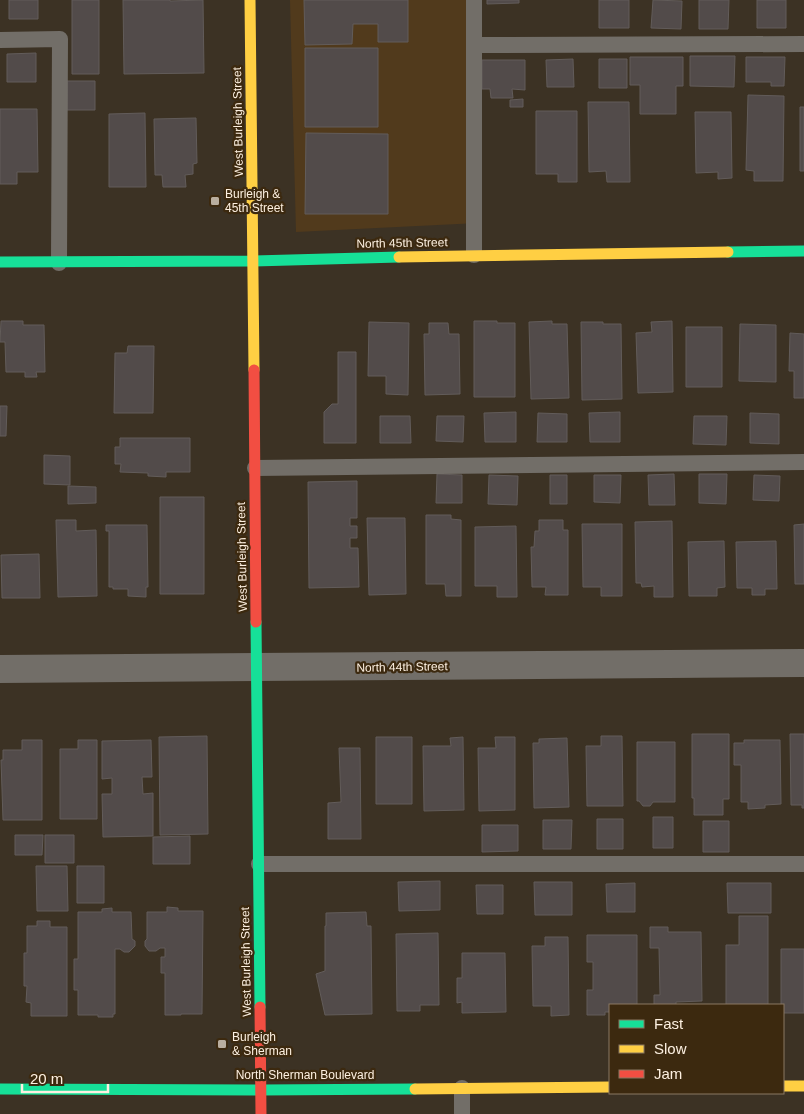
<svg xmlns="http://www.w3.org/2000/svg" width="804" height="1114" font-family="Arial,sans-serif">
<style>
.built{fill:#513a1c}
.building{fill:#524b4a;stroke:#625c5a}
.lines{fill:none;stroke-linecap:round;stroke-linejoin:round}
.lane{stroke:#726e68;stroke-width:16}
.street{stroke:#726e68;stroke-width:28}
.fast{stroke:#16e098;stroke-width:11}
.slow{stroke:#ffcf43;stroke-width:11}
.jam{stroke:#f24e42;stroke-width:11}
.poi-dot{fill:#b9ae9f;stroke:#3c290f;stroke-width:2}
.labels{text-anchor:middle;stroke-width:4.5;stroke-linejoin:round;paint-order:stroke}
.street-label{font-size:12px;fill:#fdf0e1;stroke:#3c290f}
.poi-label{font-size:12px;fill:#fdf0e1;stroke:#3c290f;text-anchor:start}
</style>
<rect width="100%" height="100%" fill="#3c3224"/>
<path class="built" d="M290 0H475L478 223 296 232Z"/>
<path class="building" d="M9 0H38V19H9Z
M72 0H99V74H72Z
M123 0H170V1L203 0 204 73 124 74Z
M304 0H408V42H378V24H353L352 44 305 45Z
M487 0H519V3L487 4Z
M599 0H629V28H599Z
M653 0 682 1 681 29 651 28Z
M699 0H729L728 29H699Z
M757 0H786V28H757Z
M305 48H378V127H305Z
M36 53V82H7V54Z
M690 56H735L734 87 690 86Z
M630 57H683V86H676V114H640V85H630Z
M746 57H785L784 86H771V82H746Z
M573 59 574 87H547L546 60Z
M599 59H627V88H599Z
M482 60H525V90L512 89 513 98H491L490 89H482Z
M67 81H95V110H67Z
M748 95 784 96 783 181H754V171L746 170Z
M523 99V107H510V100Z
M588 102H629L630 182H607L606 171 589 172Z
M800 107H804V171H800Z
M0 109H37L38 172H17V184H0Z
M536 111H577V182H558V174H536Z
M695 112H731L732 178 718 179V172L696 173Z
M145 113 146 187H109V114Z
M196 118 197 163 193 164V174L185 175 186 187H163L162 175H155L154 119Z
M306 133 388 134V214H305Z
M1 321H23V325H44L45 372H36L37 377H25V372H6L5 342H0Z
M474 321H497V323H515V397H474Z
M552 321V324H567L569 398 531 399 529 322Z
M672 321 673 392 638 393 636 333 652 332 651 322Z
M369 322 409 323 408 395 386 394V376H368Z
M581 322H603V324H621L622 399 582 400Z
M429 323H448L449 334H459L460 394 425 395 424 334H429Z
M740 324 776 325V382L739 381Z
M686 327H722V387H686Z
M790 333 804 334V398H794V371H789Z
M128 346H154L153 413H114L115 353H127Z
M338 352H356V443H324V412L332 404H338Z
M0 406H7L6 436H0Z
M516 412V442H485L484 413Z
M620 412V442H590L589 413Z
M538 413 567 414V442H537Z
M750 413 779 414V444L750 443Z
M380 416H410L411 443H380Z
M437 416H464L463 442 436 441Z
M694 416H727L726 445 693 444Z
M120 438H190V472H166V477L148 476V473L120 472 121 464H115V447H120Z
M44 455 70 456V485L44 484Z
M437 474 462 475V503H436Z
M674 474 675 505H649L648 475Z
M699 474H727L726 504 699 503Z
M489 475 518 476 517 505 488 504Z
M550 475H567V504H550Z
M594 475H621L620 503 594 502Z
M754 475 780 476 779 501 753 500Z
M357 481V518H350V526H357V538H350V548H358L359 587 309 588 308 482Z
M68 486 96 487V503L68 504Z
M160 497H204V594H160Z
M426 515H451V519L461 520V596H446L445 584H426Z
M367 518H405L406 594 369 595Z
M56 520H76V531L96 530 97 596 58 597Z
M539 520H563V530H568V595H545L546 587H532L531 547H534L535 531H539Z
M672 521 673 597H654V586L642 587 641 583H636L635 522Z
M582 524H622V596H601V587H583Z
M804 524V584H795L794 525Z
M106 525H147L148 587H146V597L128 596V589H113V587H109V531H106Z
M516 526 517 597H497V586H475V527Z
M724 541 725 587 717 588V596H689L688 542Z
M776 541 777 589H765V595H752V588H737L736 542Z
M39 554 40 598H2L1 555Z
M692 734H729V799H723V815H694V798H692Z
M790 734H804V808H802V805H791Z
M207 736 208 834 160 835 159 737Z
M601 736H622L623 806H587L586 746H601Z
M376 737H412V804H376Z
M463 737 464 810 424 811 423 746H451L450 738Z
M495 737H515V810L479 811 478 748H496Z
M567 738 569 807 534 808 533 743H539V739Z
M22 740H42V820H3L1 760H3V750H22Z
M78 740H97V819H60V749H78Z
M151 740 152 777H142L143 794 153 793V836L103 837 102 794H112V778L102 779V741Z
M744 740H780L781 804 765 805V808L748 809V802H741V765H734V743H744Z
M637 742H675V802H653L650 806H643L639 801H637Z
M339 748H360L361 839H328V803L341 802Z
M653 817H673V848H653Z
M597 819H623V849H597Z
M543 820H572L571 849H543Z
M703 821H729V852H703Z
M482 825H518V851L482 852Z
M15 835H43L42 855H15Z
M45 835H74V863H45Z
M190 836V864H153V837Z
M36 866H67L68 911H37Z
M77 866H104V903H77Z
M440 881V910L399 911 398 882Z
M534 882H572V915H535Z
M635 883V912H607L606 884Z
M727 883H771V913H728Z
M476 885H503V914H477Z
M167 907 178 908V911H203L202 1014H181V1015H165V973H161V957H165V948H160L156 951H149L145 946V941L147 939V912H167Z
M112 908V912H131L132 939 135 941V946L129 952H124L120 949H115V1014H113V1017H98V1015H78V990H74V959H78V912H102V909Z
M366 912 367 926H371L372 1014 325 1015 316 974 325 971V926H326V913Z
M739 916H768V1005H726V945H739Z
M37 921H50V927H67V1016H31V1003L26 1002 27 986H24V953H27V926H37Z
M650 927H668V932H701L702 1001 676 1002V1005H654V995H660L659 948H650Z
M438 933 439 1005H420V1011H397L396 934Z
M587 935H637V1005H610V1012H605V1015H587V990H593V962H587Z
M545 937H568L569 1015 551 1016V1006H533L532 946H545Z
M781 949H804V1013H783V1005H781Z
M462 953H505L506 1012 462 1013V1002L457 1003V978H462Z"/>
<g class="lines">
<path class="lane" d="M0 40 60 39 59 263
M474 45 804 44
M474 255V0
M255 468 804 462
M259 864H804
M462 1088V1114"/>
<path class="street" d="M0 669 804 663"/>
<path class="fast" d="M728 252 804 251
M0 262 253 261 399 257
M256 622 260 1007
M0 1089 261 1090 415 1089"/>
<path class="slow" d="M250 0 254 370
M399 257 728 252
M783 1086H804
M415 1089 610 1087"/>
<path class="jam" d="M254 370 256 622
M260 1007 261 1114"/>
</g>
<g class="poi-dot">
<rect x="210" y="196" width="10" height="10" rx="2.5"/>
<rect x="217" y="1039" width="10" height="10" rx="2.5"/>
</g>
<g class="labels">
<g class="street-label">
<text transform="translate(238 122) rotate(-91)" y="4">West Burleigh Street</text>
<text transform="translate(402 243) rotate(-1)" y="4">North 45th Street</text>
<text transform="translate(242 557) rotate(-91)" y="4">West Burleigh Street</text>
<text transform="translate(402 667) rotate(-1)" y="4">North 44th Street</text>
<text transform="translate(246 962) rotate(-91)" y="4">West Burleigh Street</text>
<text x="305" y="1079">North Sherman Boulevard</text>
</g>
<g class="poi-label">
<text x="225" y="198">Burleigh &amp;<tspan x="225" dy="14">45th Street</tspan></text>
<text x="232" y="1041">Burleigh<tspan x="232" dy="14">&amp; Sherman</tspan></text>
</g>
</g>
<rect x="609" y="1004" width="175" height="90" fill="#3c290f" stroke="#897963"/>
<rect x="619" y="1020" width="25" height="8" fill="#16e098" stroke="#897963"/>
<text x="654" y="1029" font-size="15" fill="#fdf0e1">Fast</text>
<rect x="619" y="1045" width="25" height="8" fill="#ffcf43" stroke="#897963"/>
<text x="654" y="1054" font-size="15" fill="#fdf0e1">Slow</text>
<rect x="619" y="1070" width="25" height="8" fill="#f24e42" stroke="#897963"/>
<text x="654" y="1079" font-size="15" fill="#fdf0e1">Jam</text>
<path d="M22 1084v8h86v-8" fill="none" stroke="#fdf0e1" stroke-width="2.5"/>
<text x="30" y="1084" font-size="15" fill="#fdf0e1" stroke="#3c290f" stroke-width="4" paint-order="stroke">20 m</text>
</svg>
